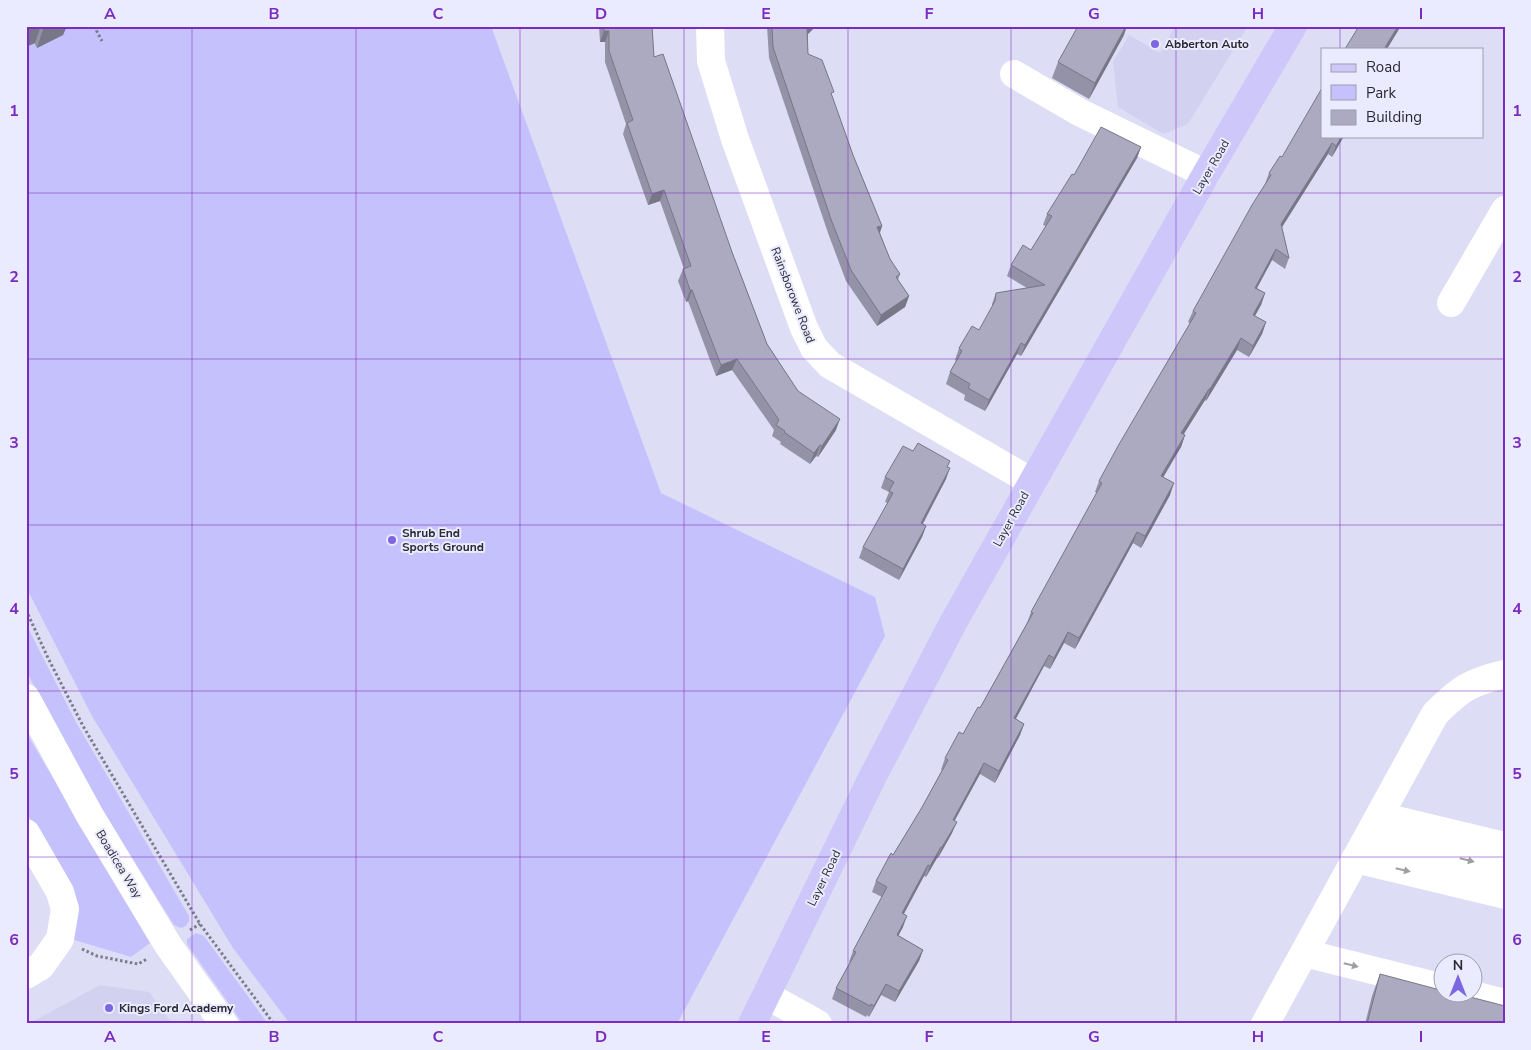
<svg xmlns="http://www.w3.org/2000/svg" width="1531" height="1050" font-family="'Nunito Sans',sans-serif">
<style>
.built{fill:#d3d1f0}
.green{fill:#c5c1fc}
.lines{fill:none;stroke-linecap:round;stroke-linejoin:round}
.path{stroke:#7c7b8c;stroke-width:3;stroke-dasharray:2.5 2.5;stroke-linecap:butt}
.minor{stroke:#fff;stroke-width:28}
.major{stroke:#cdc8f9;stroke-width:28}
.wall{fill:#9392a6}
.shaded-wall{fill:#787787}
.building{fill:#abaac1;stroke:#787787}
.oneway{fill:#a09fa4}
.grid{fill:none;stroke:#7b2cbf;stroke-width:1;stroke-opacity:0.55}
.poi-dot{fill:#7c66e1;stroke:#ebebff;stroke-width:2}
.labels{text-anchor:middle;stroke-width:4;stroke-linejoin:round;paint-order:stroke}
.poi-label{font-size:12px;font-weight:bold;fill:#2b2a34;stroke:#ebebff;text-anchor:start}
.street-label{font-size:12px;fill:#2b2a34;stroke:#ebebff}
.neatline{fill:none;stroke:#7b2cbf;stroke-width:2}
.grid-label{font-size:16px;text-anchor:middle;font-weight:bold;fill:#7b2cbf}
</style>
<rect width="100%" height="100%" fill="#deddf6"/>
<path class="built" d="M1175 26H1248L1188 124 1163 134 1118 107 1113 62 1129 35 1160 53Z
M100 985 149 992 172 1024H28Z"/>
<path class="green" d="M26 26H491L661 493 875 597 885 636 677 1024H290L233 948 92 716 26 587Z
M26 624 77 724 189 916V921L186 926 181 928 174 925 102 810 47 712 26 670Z
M26 732 150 943 131 957 71 939 69 886 26 812Z
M196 933 204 936 268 1024H243L187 944V939Z"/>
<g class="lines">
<path class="path" d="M94 26 102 41
M26 610 48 658 83 726 200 924 274 1024
M190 930 200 924
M82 949 97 956 138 964 147 959"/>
<path class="minor" d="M710 26 711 61 735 139 804 328 814 348 830 365 1032 482
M1014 74 1079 112 1206 174
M1451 303 1505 210
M26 698 89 814 168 945 224 1024
M1380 816 1505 846
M26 833 60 892 65 909 60 939 41 966 26 975
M1369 835 1505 869
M1355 859 1505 895
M1304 953 1444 988
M1462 992 1505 1003
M766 995 818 1024
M1265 1024 1435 714C1460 689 1470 682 1505 674"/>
<path class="major" d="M752 1024 872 778 953 623 1206 174 1293 26"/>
</g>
<path class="wall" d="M26 26H69L66 28 63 35 37 48Z
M599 26H652L654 57 732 252 767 344 798 391 836 430 818 457 816 456 810 464 780 444 781 442 772 436 774 430 732 370 716 376 688 301 686 302 678 281 683 269H684L660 201 648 205 623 134 626 124 605 62V42H600Z
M767 26H816L808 34V54L832 96 853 155 882 226 880 233 890 259 900 274 898 280 909 296 905 307 877 326 846 281 828 233 769 58Z
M1124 35 1089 99 1052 78 1058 62Z
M1322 136H1344L1332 157 1328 154 1282 227 1289 258 1285 269 1272 260 1257 288 1265 293 1261 305 1255 316 1266 322 1262 334 1249 357 1237 350 1206 401 1205 400 1183 435H1185L1181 447 1162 477 1170 495 1141 548 1133 543 1075 649 1064 643 1050 669 1044 666 1016 719 1024 724 1020 735 995 783 980 774 954 821 952 833 938 858H937L926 877 924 876 904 914 903 927 898 935 923 950 919 961 895 1002 881 995 869 1017 867 1015 866 1017 832 999 836 988 850 962H849L853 951 882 897 872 892 876 881 893 855 921 809 942 770H941L945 758 963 734 980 708 1027 623 1031 612 1097 493 1095 492 1099 481 1190 323 1188 322 1193 311 1265 184 1269 173 1282 157Z
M1141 147 1137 158 1021 356 1017 354 985 411 964 400 965 395 946 384 950 372 956 361 955 360 959 348 979 330 992 308V304L996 293 1027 288 1007 276 1011 265 1031 250 1046 226 1043 225 1047 214 1074 175Z
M913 451 948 467 946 479 923 524 926 526 922 537 899 580 859 558 863 547 888 503 885 502 889 492 881 488 885 477Z
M1380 974 1505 1024H1365L1372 996Z"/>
<path class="shaded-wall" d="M33 26H41L35 43 26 47V30Z
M44 26H69L66 28 63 35 37 48Z
M809 26H816L803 39 807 28Z
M1126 26H1127L1124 35 1089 99 1095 83Z
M1398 26H1401L1387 49H1384Z
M604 31H609L605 42H600Z
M1342 136H1344L1332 157 1336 146Z
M1332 143 1328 154 1277 235 1281 224Z
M1141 147 1137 158 1021 356 1025 345Z
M664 190 660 201 648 205 652 194Z
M882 226 878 237 877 227Z
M1276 249 1272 260 1251 299 1255 288Z
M690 290H692L688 301 686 302Z
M1265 293 1261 305 1249 326 1253 315Z
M909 296 905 307 877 326 881 315Z
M1266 322 1262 334 1249 357 1253 346Z
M1241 338 1237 350 1206 401 1210 389Z
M1021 343 1017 354 985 411 989 400Z
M737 359 732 370 716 376 721 365Z
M1209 389 1205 400 1177 445 1181 433Z
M840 419 836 430 818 457 822 446Z
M1185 435 1181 447 1157 488 1161 476Z
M820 445 816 456 810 464 814 453Z
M950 468 946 479 917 534 921 523Z
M1174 483 1170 495 1141 548 1145 536Z
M926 526 922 537 899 580 903 569Z
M1137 532 1133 543 1075 649 1079 638Z
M1068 632 1064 643 1050 669 1054 658Z
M1049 655 1044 666 1010 729 1014 718Z
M1024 724 1020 735 995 783 999 771Z
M984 763 980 774 949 831 953 820Z
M957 822 952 833 938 858 942 847Z
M941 847 937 858 926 877 930 866Z
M928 865 924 876 898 924 902 913Z
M907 916 903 927 893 946 897 935Z
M923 950 919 961 895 1002 899 991Z
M886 984 881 995 869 1017 874 1006Z"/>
<path class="building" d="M26 26H33L26 30Z
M603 26H652L654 57 663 54 732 252 767 344 798 391 840 419 822 446 820 445 814 453 784 432 785 431 776 425 779 420 737 359 721 365 692 290H690L683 269 691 266 664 190 652 194 627 123 633 120 609 51V31H604Z
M772 26H809L807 28 808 54 822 60 834 92 831 93 853 155 882 226 877 227 890 259 900 274 896 277 909 296 881 315 851 270 832 222 773 47Z
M1078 26H1126L1095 83 1058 62Z
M1359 26H1398L1384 49H1345Z
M1322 88V136H1342L1336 146 1332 143 1281 224 1289 258 1276 249 1255 288 1265 293 1253 315 1266 322 1253 346 1241 338 1210 389H1209L1181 433 1185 435 1161 476 1174 483 1145 536 1137 532 1079 638 1068 632 1054 658 1049 655 1014 718 1024 724 999 771 984 763 953 820 957 822 942 847H941L930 866 928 865 902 913 907 916 897 935 923 950 899 991 886 984 874 1006 871 1004 870 1006 836 988 856 952 853 951 887 887 876 881 891 853 893 855 921 809 948 760 945 758 959 732 963 734 978 707 980 708 1033 613 1031 612 1102 483 1099 481 1118 446 1196 313 1193 311 1252 205 1271 175 1269 173 1280 156 1282 157Z
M1101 127 1141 147 1025 345 1021 343 989 400 968 388 970 384 950 372 962 351 959 348 972 326 979 330 995 301 996 293 1045 285 1011 265 1023 245 1031 250 1052 216 1047 214 1072 174 1074 175Z
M918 443 950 461 947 467 950 468 921 523 926 526 903 569 863 547 893 493 889 491 894 482 885 477 903 446 913 451Z
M1380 974 1444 991V992H1451L1505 1006V1024H1367Z"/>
<defs><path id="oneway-solid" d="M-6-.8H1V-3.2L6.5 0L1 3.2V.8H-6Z" transform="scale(1.25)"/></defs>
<g class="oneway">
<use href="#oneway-solid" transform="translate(1467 860) rotate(14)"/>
<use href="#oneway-solid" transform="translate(1403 870) rotate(13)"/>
<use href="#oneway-solid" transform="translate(1351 965) rotate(14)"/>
</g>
<path class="grid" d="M192 26V1024M356 26V1024M520 26V1024M684 26V1024M848 26V1024M1011 26V1024M1176 26V1024M1340 26V49M1340 136V1024M26 193H1505M26 359H1505M26 525H1505M26 691H1505M26 857H1505"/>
<g class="poi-dot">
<circle cx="1155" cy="44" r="5"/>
<circle cx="392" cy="540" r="5"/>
<circle cx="109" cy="1008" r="5"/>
</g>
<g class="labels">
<g class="poi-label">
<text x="1165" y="48">Abberton Auto</text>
<text x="402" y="537">Shrub End<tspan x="402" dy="14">Sports Ground</tspan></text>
<text x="119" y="1012">Kings Ford Academy</text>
</g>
<g class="street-label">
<text transform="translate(1211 167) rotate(-60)" y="4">Layer Road</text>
<text transform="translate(793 295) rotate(69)" y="4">Rainsborowe Road</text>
<text transform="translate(1011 519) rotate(-61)" y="4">Layer Road</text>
<text transform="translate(119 864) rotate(59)" y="4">Boadicea Way</text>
<text transform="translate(824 878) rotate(-64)" y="4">Layer Road</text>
</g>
</g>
<rect width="1531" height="1050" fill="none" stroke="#ebebff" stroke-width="55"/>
<rect x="1321" y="48" width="162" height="90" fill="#ebebff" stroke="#9e9eae"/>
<rect x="1331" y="64" width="25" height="8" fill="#cdc8f9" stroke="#9e9eae"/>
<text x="1366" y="72" font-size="15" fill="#2b2a34">Road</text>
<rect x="1331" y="85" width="25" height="15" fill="#c5c1fc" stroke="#9e9eae"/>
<text x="1366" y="98" font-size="15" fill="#2b2a34">Park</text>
<rect x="1331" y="110" width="25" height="15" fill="#abaac1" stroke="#9e9eae"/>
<text x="1366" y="122" font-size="15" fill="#2b2a34">Building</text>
<g transform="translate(1458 978)"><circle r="24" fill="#ebebff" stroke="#9e9eae"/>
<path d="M0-4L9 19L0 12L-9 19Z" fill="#7c66e1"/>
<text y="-8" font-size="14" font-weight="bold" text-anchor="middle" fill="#2b2a34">N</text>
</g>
<rect x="28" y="28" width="1476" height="994" class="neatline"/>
<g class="grid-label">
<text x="110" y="19">A</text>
<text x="274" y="19">B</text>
<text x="438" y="19">C</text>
<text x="601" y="19">D</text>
<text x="766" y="19">E</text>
<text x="929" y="19">F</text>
<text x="1094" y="19">G</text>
<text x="1258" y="19">H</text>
<text x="1421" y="19">I</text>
<text x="14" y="116">1</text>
<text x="1517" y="116">1</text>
<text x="14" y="282">2</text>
<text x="1517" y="282">2</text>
<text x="14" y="448">3</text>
<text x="1517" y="448">3</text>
<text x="14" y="614">4</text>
<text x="1517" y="614">4</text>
<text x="14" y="779">5</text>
<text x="1517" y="779">5</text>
<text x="14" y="945">6</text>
<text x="1517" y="945">6</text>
<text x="110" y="1042">A</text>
<text x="274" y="1042">B</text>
<text x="438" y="1042">C</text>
<text x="601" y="1042">D</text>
<text x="766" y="1042">E</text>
<text x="929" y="1042">F</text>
<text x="1094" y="1042">G</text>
<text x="1258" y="1042">H</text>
<text x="1421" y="1042">I</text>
</g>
</svg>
